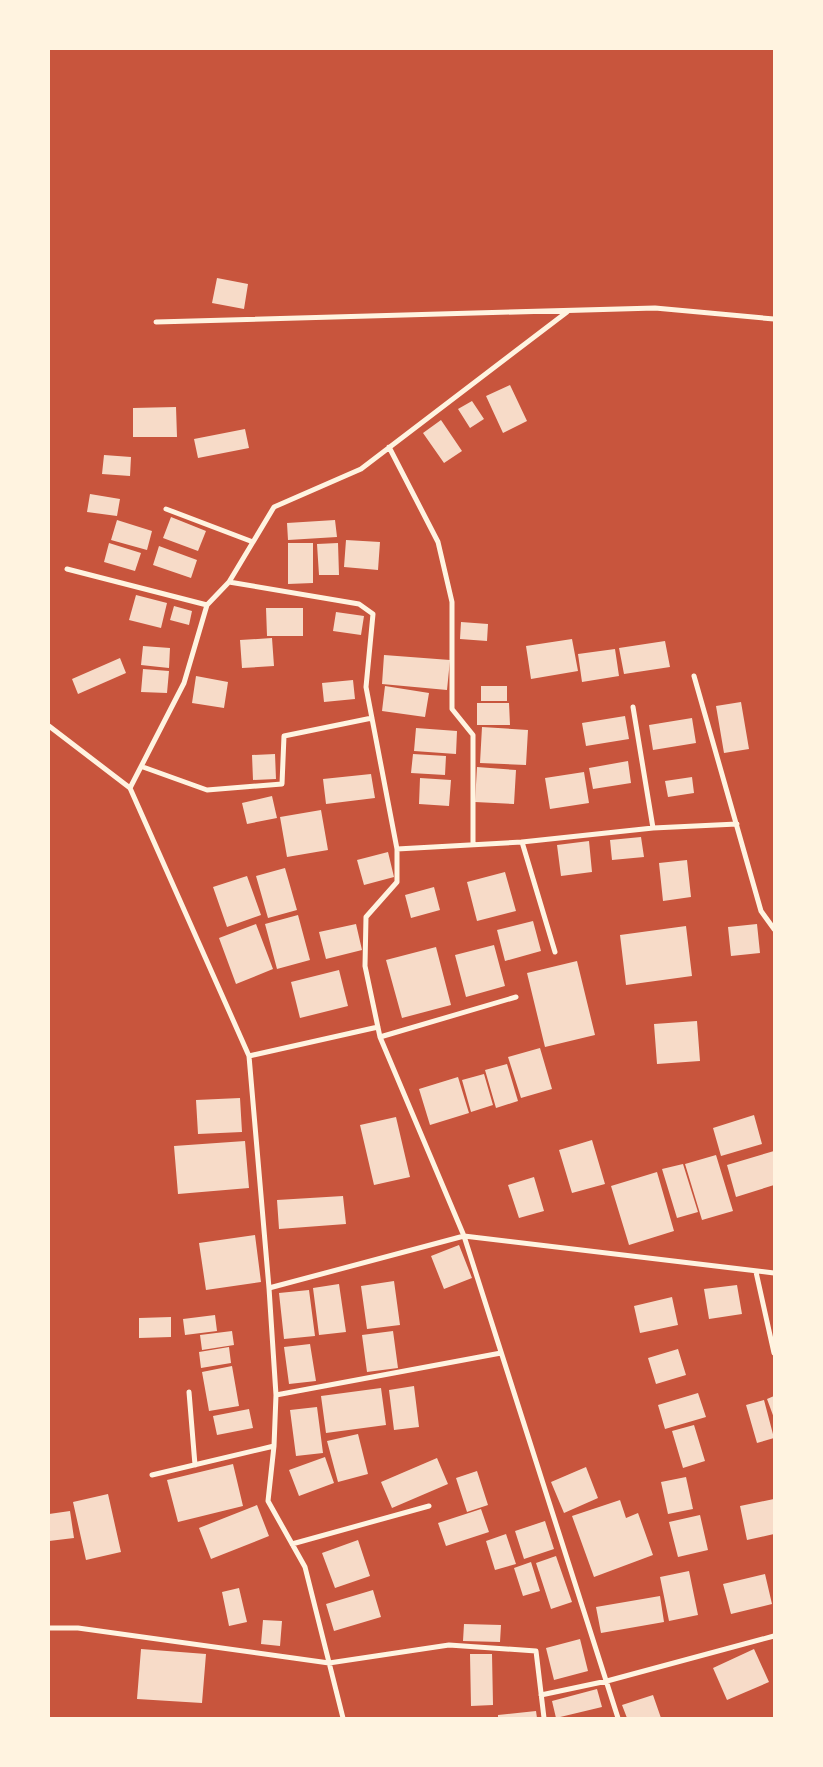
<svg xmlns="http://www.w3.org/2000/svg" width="823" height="1767" font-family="Ubuntu,sans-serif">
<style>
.building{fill:#f7dbc8}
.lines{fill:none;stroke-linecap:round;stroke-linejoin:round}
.minor{stroke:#fff3e0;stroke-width:5}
</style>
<rect width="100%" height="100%" fill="#c8553d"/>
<path class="building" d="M217 278 248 284 244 309 212 303Z
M510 385 527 421 503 433 486 396Z
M472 401 484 419 470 428 458 409Z
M176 407 177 437H133V408Z
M441 420 462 451 444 463 423 433Z
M245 429 249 448 198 458 194 439Z
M104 455 131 457 130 476 102 474Z
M90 494 120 499 117 516 87 512Z
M171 517 206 531 198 551 163 538Z
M117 520 152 531 147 550 111 540Z
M335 520 337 537 288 540 287 523Z
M346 540 380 542 378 570 344 567Z
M109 543 141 553 135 571 104 562Z
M288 543H313V583L288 584Z
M338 543 339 575H319L317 544Z
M159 546 197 560 191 578 153 565Z
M136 595 167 603 161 628 129 620Z
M174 606 192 611 189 625 170 620Z
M266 608H303V636H267Z
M336 612 364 616 361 635 333 631Z
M461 622 488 624 487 641 460 639Z
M272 638 274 666 242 668 240 640Z
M572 639 578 671 531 679 526 646Z
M665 641 670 667 624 674 619 648Z
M143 646 170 648 169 668 141 665Z
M615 649 619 676 582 682 578 654Z
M384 655 450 660 447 690 382 684Z
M120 658 126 673 78 694 72 679Z
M143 669 169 671 167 693 141 692Z
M196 676 228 682 224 708 192 703Z
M353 680 355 699 324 702 322 683Z
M385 686 429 693 425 717 382 711Z
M481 686H507V701H481Z
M741 702 749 749 724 753 716 706Z
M477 703H509L510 725H477Z
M625 716 629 739 586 746 582 723Z
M692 718 696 743 653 750 649 725Z
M482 727 528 730 526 765 480 763Z
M416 728 457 731 456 754 414 751Z
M275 754 276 779 253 780 252 755Z
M413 754 446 756 445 775 411 773Z
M628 761 631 783 593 789 589 768Z
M477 767 516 770 514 804 475 802Z
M584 772 589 803 550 809 545 778Z
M371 774 375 798 326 804 323 779Z
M692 777 694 793 668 797 665 781Z
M420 778 451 780 449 806 419 804Z
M272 796 277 818 247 824 242 803Z
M321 810 328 850 287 857 280 817Z
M641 837 644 857 612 860 610 840Z
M589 841 592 872 561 876 557 845Z
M388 852 394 877 364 885 357 860Z
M687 860 691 897 663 901 659 863Z
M285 868 297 910 268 918 256 876Z
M505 872 516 911 477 921 467 882Z
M247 876 261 915 227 927 213 887Z
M434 887 440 910 411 918 405 895Z
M298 915 310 960 277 969 265 924Z
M533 921 541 951 505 961 497 930Z
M256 924 273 969 236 984 219 938Z
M356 924 362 950 326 959 319 932Z
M757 924 760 953 731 956 728 927Z
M686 926 692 976 626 985 620 935Z
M494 945 505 986 466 997 455 955Z
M436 947 451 1005 402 1018 386 960Z
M577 961 595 1035 545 1047 527 973Z
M339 970 348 1006 300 1018 291 982Z
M697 1021 700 1061 657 1064 654 1024Z
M540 1048 552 1089 521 1098 508 1057Z
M507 1064 518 1101 496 1108 485 1070Z
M484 1074 493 1105 471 1112 462 1080Z
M458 1077 469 1113 430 1125 419 1089Z
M240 1098 242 1132 198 1134 196 1100Z
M754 1115 762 1144 721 1156 713 1128Z
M396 1117 410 1177 374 1185 360 1125Z
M592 1140 605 1184 572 1193 559 1150Z
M245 1141 249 1188 178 1194 174 1146Z
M774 1151V1185L736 1197 727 1165Z
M716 1155 733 1211 702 1220 685 1164Z
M683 1164 698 1212 677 1218 662 1169Z
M657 1172 674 1231 629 1245 611 1186Z
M534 1177 544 1211 519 1218 508 1185Z
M343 1196 346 1224 279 1229 277 1200Z
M255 1235 261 1282 206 1290 199 1243Z
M459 1245 472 1278 444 1289 431 1256Z
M394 1281 400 1325 367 1329 361 1286Z
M339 1284 346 1332 319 1335 313 1288Z
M737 1285 742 1314 709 1319 704 1289Z
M309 1290 315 1336 284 1339 279 1293Z
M672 1297 678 1325 640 1333 634 1306Z
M215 1315 217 1331 185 1335 183 1319Z
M171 1317V1337L139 1338V1318Z
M232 1331 234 1345 202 1350 200 1335Z
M393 1331 398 1368 367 1372 362 1335Z
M310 1344 316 1381 289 1384 284 1347Z
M229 1347 231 1363 201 1368 199 1352Z
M678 1349 686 1375 656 1384 648 1358Z
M232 1366 239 1406 209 1411 202 1372Z
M414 1386 419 1427 394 1430 389 1390Z
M381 1388 386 1425 326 1433 321 1396Z
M698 1393 706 1417 665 1429 658 1405Z
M774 1396V1418L767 1399Z
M764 1400 774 1438 757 1443 746 1405Z
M317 1407 323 1453 296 1456 290 1410Z
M249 1409 253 1428 217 1435 213 1416Z
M694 1425 705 1461 683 1468 672 1431Z
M358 1434 368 1474 338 1482 327 1441Z
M325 1457 334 1483 299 1496 289 1470Z
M437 1458 448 1484 392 1508 381 1482Z
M233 1464 243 1506 178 1522 167 1480Z
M586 1467 598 1498 564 1513 551 1482Z
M477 1471 488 1505 467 1512 456 1478Z
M686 1477 693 1509 668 1514 661 1482Z
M108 1494 121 1552 86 1560 73 1502Z
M774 1499V1534L747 1540 740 1506Z
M620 1500 626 1518 638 1513 653 1555 594 1577 572 1516Z
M257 1505 269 1536 211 1559 199 1528Z
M481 1509 489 1532 446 1546 438 1523Z
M70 1511 74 1538 49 1541V1514Z
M700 1515 708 1550 678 1557 669 1522Z
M545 1521 554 1549 524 1559 515 1531Z
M506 1534 516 1564 495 1570 486 1541Z
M358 1540 370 1576 335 1588 322 1553Z
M556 1556 572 1602 551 1609 536 1563Z
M531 1562 540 1591 523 1596 514 1568Z
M689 1571 698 1615 669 1621 660 1577Z
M765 1574 772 1604 731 1614 723 1584Z
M239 1588 247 1622 229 1626 222 1592Z
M373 1590 381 1617 334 1631 326 1604Z
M660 1596 664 1622 601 1633 596 1607Z
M263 1620 282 1621 280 1646 261 1644Z
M464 1624 501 1625 500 1642 463 1641Z
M580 1639 588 1671 554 1680 546 1648Z
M141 1649 206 1654 202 1703 137 1699Z
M754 1649 769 1682 727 1700 713 1668Z
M470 1654H492L493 1705 471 1706Z
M597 1689 602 1707 556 1718 552 1701Z
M653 1695 661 1718H627L622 1705Z
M536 1711 537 1718H498V1715Z"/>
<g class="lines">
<path class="minor" d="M156 322 655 308 774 319
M389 447 438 542 452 602V709L473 735V844
M166 509 253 542
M67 569 207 605
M229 582 359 604 373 614 366 687 397 849V882L366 917 365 966 380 1037 464 1236 618 1718
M694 676 761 911 774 929
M633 707 653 828
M49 726 130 788 249 1056 269 1288 276 1395 274 1446 268 1501 305 1567 343 1718
M143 767 207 790 282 784 284 736 372 718
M130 788 184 683 207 605 229 582 274 507 361 469 567 312
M522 842 555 952
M397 849 522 842 653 828 737 824
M380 1037 516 997
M249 1056 378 1027
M756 1272 774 1353
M269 1288 464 1236 774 1273
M189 1392 195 1465
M276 1395 501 1353
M152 1475 274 1446
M292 1544 429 1506
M49 1628H78L329 1663 449 1645 536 1651 544 1718
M541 1695 607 1681 774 1636"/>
</g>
<rect width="823" height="1767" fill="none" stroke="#fff3e0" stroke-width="100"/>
</svg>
